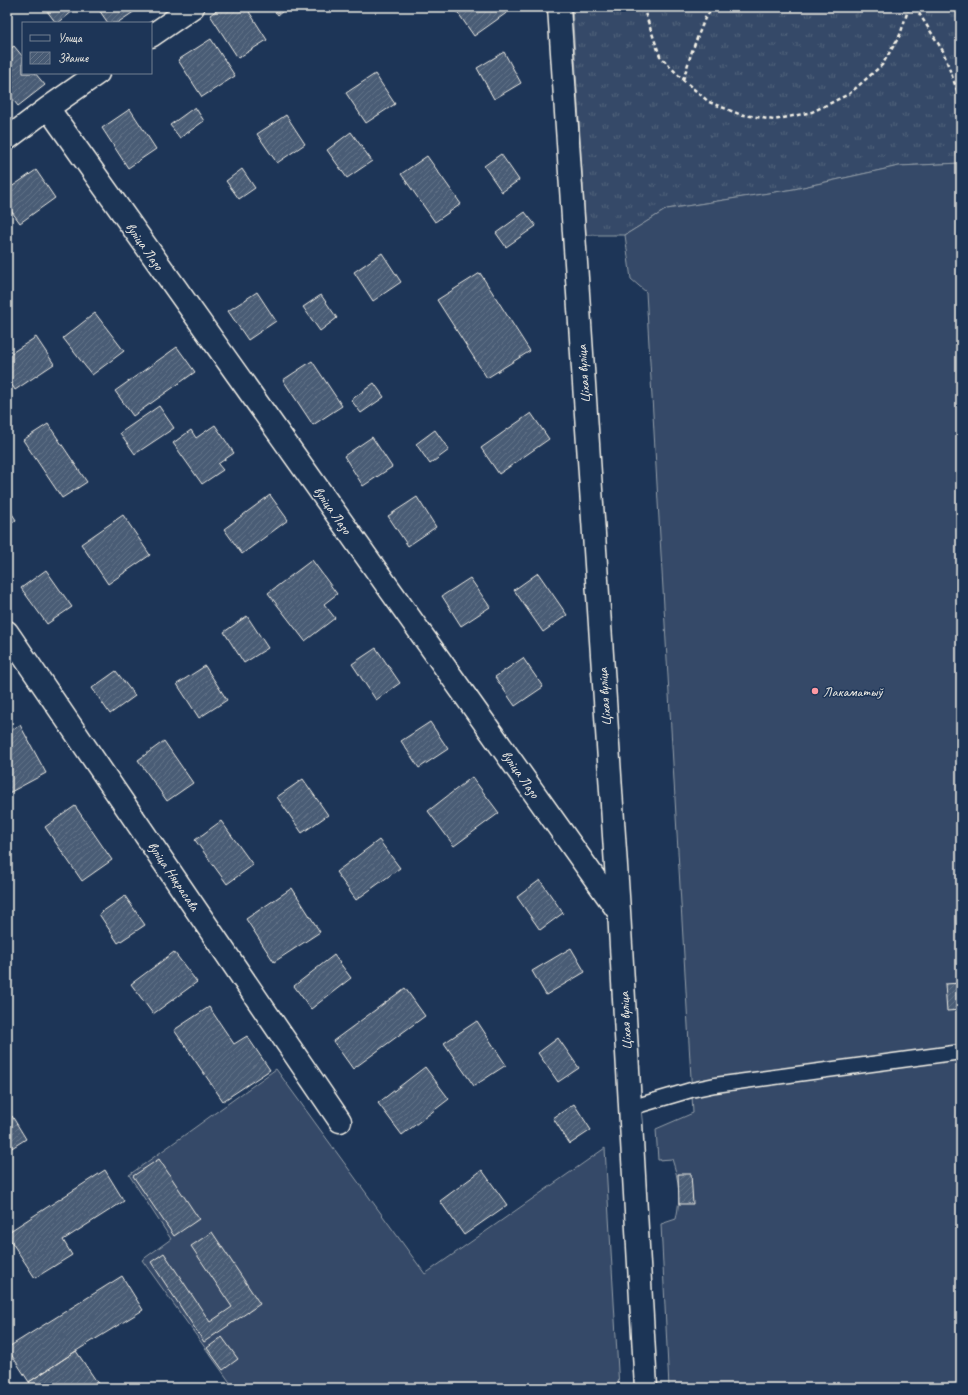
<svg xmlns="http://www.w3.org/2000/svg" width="968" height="1395" font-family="Caveat,sans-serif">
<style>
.grass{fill:url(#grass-tufts);stroke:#949ea8}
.garden{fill:#354a67;stroke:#949ea8}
.building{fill:url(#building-hatch);stroke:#f4f1e8}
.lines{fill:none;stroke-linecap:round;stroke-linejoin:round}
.lane-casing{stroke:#f4f1e8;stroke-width:17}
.street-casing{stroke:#f4f1e8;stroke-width:25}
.path{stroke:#f4f1e8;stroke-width:2.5;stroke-dasharray:4 3;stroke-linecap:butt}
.lane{stroke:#1d3557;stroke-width:14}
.street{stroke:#1d3557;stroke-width:22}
.poi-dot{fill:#ff9aa2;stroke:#1d3557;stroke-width:1.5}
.labels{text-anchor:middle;stroke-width:3;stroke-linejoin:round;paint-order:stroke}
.street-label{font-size:14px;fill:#f4f1e8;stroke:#1d3557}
.poi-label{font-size:14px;fill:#f4f1e8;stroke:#1d3557;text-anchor:start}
</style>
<defs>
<pattern id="grass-tufts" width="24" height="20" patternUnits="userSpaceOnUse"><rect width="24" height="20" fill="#354a67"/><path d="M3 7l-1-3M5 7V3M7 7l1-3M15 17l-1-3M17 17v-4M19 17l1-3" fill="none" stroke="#53657d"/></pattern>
<pattern id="building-hatch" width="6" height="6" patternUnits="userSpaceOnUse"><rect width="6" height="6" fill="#485b74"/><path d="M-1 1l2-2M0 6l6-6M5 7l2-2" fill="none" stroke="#637388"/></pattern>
</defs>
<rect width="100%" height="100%" fill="#1d3557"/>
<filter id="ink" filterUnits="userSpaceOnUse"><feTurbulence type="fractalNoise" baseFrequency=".025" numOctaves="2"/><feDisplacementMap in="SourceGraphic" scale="8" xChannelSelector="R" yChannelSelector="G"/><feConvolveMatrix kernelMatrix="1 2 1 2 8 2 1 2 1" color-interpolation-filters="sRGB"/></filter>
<g filter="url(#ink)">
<path class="grass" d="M572 7H961V163L899 166 794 189 667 209 625 235H586Z"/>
<path class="garden" d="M961 163V1388H669L661 1224 676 1219C681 1197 679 1180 672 1159L658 1160 656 1129 693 1113 646 292 631 279 625 235 667 209 794 189 899 166Z
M276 1069 425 1274 605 1148 619 1388H234L142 1260 171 1239 129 1175Z"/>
<path class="building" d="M44 7H78L58 23H56Z
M97 7H141L117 23H108Z
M221 7H246L267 40 238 58 210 15Z
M272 7H288L278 15Z
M454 7H510L512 9 474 36Z
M211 39 235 76 202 97 178 60Z
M14 46 23 57V73H35L45 85 18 106 7 92V51Z
M504 52 521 83 494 99 477 68Z
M375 74 395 104 366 123 346 93Z
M195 107 204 121 180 138 170 125Z
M130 109 156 149 128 168 102 128Z
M286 115 305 144 277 163 257 134Z
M351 132 372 161 347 178 327 150Z
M501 154 519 180 502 192 484 166Z
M427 156 461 204 435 222 401 174Z
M242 169 255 188 239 199 226 181Z
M36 170 55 198 20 223 7 205V190Z
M525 212 536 226 506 247 496 233Z
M382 253 401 282 373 301 354 272Z
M480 273 530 351 487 378 437 300Z
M257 292 276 321 248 340 228 311Z
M321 295 337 318 320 331 303 307Z
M95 313 124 351 92 375 63 338Z
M36 337 54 364 15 390 7 377V356Z
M177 347 195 372 133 416 115 391Z
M312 361 342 406 313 425 283 380Z
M374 383 384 397 361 413 351 400Z
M159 406 174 428 135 454 120 433Z
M531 413 549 439 499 474 481 448Z
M48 424 87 482 62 498 23 440Z
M215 425 234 453 218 464 223 470 202 484 173 443 191 430 196 438Z
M435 430 449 450 430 464 416 444Z
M372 437 392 467 363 486 344 456Z
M270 495 288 520 242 554 224 529Z
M417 497 436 527 408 546 388 516Z
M7 506 16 520 7 527Z
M123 515 150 555 108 584 81 544Z
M312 560 337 594 324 604 335 618 305 641 268 593Z
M46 570 72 607 47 624 21 588Z
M538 573 567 615 543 632 514 590Z
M470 578 490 607 461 626 442 596Z
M247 616 268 648 244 663 224 632Z
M376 648 400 683 376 700 352 664Z
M523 658 543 687 515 706 495 677Z
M205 666 227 700 199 718 177 684Z
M116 671 135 696 110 714 92 688Z
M430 722 448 749 419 768 401 741Z
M20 725 46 773 7 794V733Z
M164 741 193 783 167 801 138 760Z
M472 777 499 813 454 846 428 811Z
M303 779 328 815 302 833 277 797Z
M75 806 112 860 82 881 45 827Z
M221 821 253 865 227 884 195 840Z
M379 840 400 868 356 900 336 872Z
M540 880 563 913 540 930 517 897Z
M292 888 320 932 274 962 246 919Z
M125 896 145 925 118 943 99 914Z
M571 948 585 972 546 995 532 971Z
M174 952 197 982 153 1014 131 984Z
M334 955 351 978 311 1009 294 986Z
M961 983V1010L947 1011 945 984Z
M405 988 425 1016 353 1069 333 1041Z
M209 1007 234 1044 247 1036 270 1070 223 1101 174 1030Z
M477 1021 506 1065 474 1086 444 1043Z
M558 1038 579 1068 558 1082 538 1053Z
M425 1067 449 1099 402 1135 378 1103Z
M574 1104 591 1130 570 1144 553 1118Z
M12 1116 26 1139 7 1151V1119Z
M159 1159 199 1219 174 1236 133 1176Z
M105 1170 124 1201 63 1240 72 1255 35 1278 7 1235V1233Z
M482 1170 507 1205 464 1235 440 1201Z
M678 1174H691L693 1204H679Z
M212 1232 260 1304 204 1342 151 1262 164 1253 210 1322 232 1307 191 1246Z
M122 1276 143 1310 76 1351 29 1382 7 1348Z
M222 1337 238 1359 223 1370 207 1348Z
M76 1351 101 1388H33L29 1382Z"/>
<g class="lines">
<g class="lane-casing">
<path id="lane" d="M630 1108 691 1090 715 1085 961 1052"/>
</g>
<g class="street-casing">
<path id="street" d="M559 7 619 911 646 1388
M151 36 193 7
M48 108 618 911
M7 139 48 108 98 73
M7 632 340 1121"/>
</g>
<path class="path" d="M644 7 645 13 660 56 683 80 709 102 739 114 774 120 812 112 849 94 882 65 900 35 909 7
M915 7 943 51 957 90 961 95
M683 80 692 51 705 18 714 7"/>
<use href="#lane" class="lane"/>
<use href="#street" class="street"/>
</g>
</g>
<circle class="poi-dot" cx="815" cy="691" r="4"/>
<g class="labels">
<g class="street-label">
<text transform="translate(145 246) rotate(55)" y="5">вуліца Лазо</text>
<text transform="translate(583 374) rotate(-94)" y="5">Ціхая вуліца</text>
<text transform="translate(333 510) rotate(55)" y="5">вуліца Лазо</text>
<text transform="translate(604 697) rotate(-94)" y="5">Ціхая вуліца</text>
<text transform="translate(521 774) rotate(55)" y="5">вуліца Лазо</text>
<text transform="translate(174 876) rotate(56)" y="5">вуліца Някрасава</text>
<text transform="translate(625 1021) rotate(-93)" y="5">Ціхая вуліца</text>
</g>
<g class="poi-label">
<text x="823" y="696">Лакаматыў</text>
</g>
</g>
<rect width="968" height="1395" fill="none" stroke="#1d3557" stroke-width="24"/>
<rect x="12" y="12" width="944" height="1371" fill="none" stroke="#f4f1e8" stroke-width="1.5" filter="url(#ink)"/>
<rect x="22" y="22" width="130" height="52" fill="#1d3557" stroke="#738091"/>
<rect x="30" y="35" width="20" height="6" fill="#1d3557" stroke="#738091"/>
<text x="58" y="42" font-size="12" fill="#f4f1e8">Улица</text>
<rect x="30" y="52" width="20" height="12" fill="url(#building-hatch)" stroke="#738091"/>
<text x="58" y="62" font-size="12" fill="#f4f1e8">Здание</text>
</svg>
